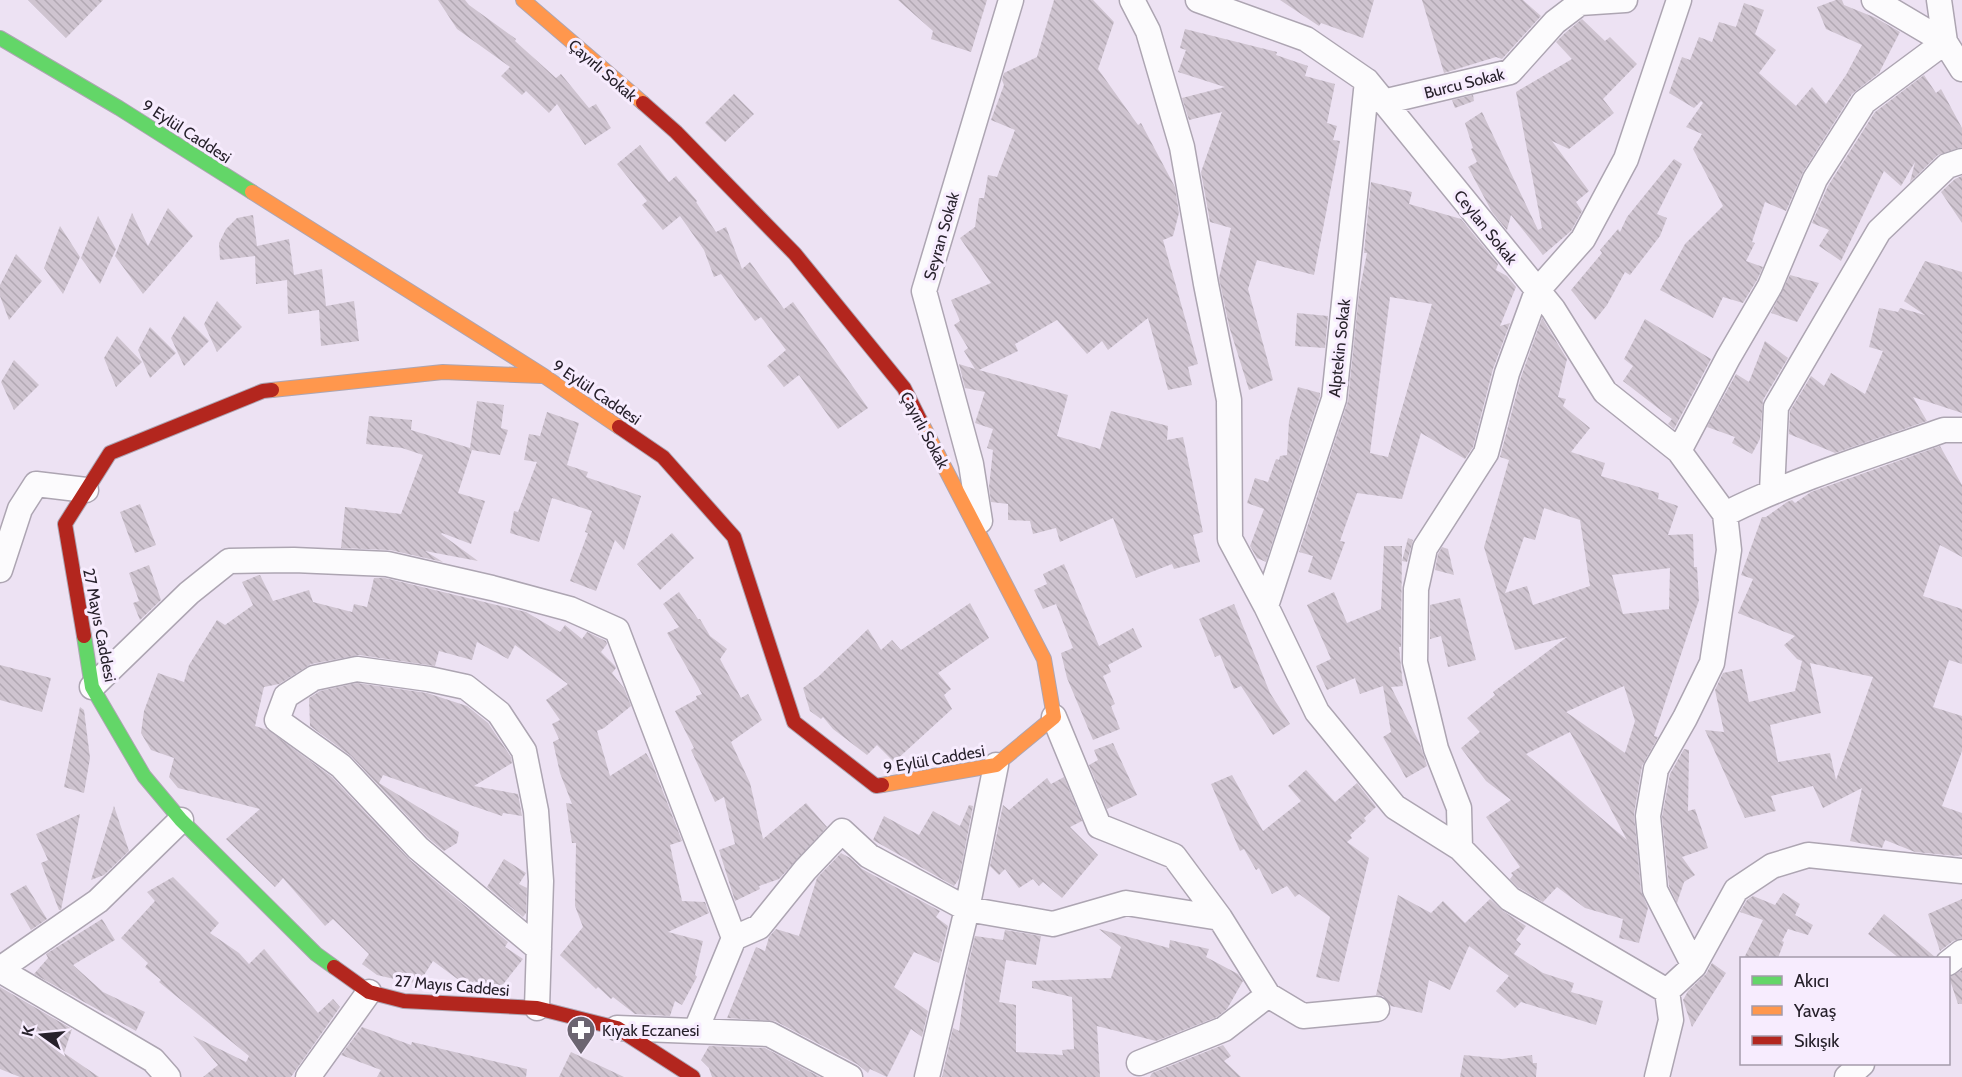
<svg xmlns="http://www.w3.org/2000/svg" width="1962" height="1077" font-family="Cabin,sans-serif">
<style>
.building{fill:url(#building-back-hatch);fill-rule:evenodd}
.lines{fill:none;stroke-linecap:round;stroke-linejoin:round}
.street-casing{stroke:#ada5b2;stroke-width:27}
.fast-casing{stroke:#ada5b2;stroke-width:16}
.slow-casing{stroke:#ada5b2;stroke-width:16}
.jam-casing{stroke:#ada5b2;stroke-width:16}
.street{stroke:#fcfbfd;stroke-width:24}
.fast{stroke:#63d668;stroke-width:14}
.slow{stroke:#ff974d;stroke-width:14}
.jam{stroke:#b3261e;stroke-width:14}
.labels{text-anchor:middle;stroke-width:6;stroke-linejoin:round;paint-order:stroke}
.street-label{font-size:16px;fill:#27212b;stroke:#f7ecfe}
.poi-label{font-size:16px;fill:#27212b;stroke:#f7ecfe;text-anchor:start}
</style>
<defs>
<pattern id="building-back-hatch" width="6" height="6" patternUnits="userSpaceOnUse" patternTransform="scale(1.5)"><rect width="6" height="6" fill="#cfc4d0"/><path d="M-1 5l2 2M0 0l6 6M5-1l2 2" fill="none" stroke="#b2a8b3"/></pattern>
</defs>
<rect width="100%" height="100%" fill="#ede2f3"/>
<path class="building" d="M28 0H103L66 38Z
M438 0H465L469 5 516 39 515 41 556 78 561 74 589 108 596 104 611 128 585 145 557 104 549 113 526 91 522 95 501 76 510 67 457 29Z
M898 0H987L971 52 931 39 933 31Z
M1054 0H1093L1114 22 1098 69 1138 125 1141 123 1175 187 1179 213 1173 236 1163 240 1198 364 1188 367 1192 385 1168 390 1148 318 1108 350 1102 341 1087 354 1057 320 1015 344 1018 351 979 370 1068 395 1057 436 1100 449 1111 411 1168 426 1167 440 1183 437 1203 532 1193 535 1200 562 1174 569 1172 564 1136 578 1113 518 1060 542 1056 528 1033 534 1030 521 1008 520V504L991 502 989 487 993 450 987 448 993 429 975 423 985 392 965 388 959 364 975 369 964 351 968 348 954 325 960 321 951 300 991 283 960 238 975 227 979 198H984L988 175 997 177 1015 130 991 120 1004 85 1002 80 1004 73 1037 57Z
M1280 0H1374L1363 38 1321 23 1319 26Z
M1422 0H1523L1541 16 1502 59 1496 57 1444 73Z
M1836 0H1842L1844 5 1876 18 1900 32 1879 73 1852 94 1803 172 1786 211 1765 202 1752 242 1755 243 1746 261 1763 267 1757 280 1743 303 1723 297 1713 318 1660 290 1685 244 1723 206 1693 149 1702 134 1686 127 1703 103 1701 101 1694 108 1669 93 1682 57 1690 60 1699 37 1712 42 1719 22 1736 27 1744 3 1764 10 1755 34 1776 50 1759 73 1796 106 1812 87 1826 104 1846 75 1862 45 1826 29 1817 7Z
M1582 19 1605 41 1610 37 1637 64 1603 99 1614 113 1569 149 1552 141 1589 191 1576 202 1582 211 1571 231 1543 255 1511 215 1507 230 1492 212 1468 167 1477 162 1471 149 1473 148 1465 123 1482 112 1538 230 1542 228 1516 92 1572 59 1556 42 1565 33Z
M1185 29 1277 52 1276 55 1308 66 1305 76 1335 84 1327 123 1337 126 1333 140 1340 141 1314 275 1257 260 1248 289 1273 380 1249 390 1229 326 1219 278 1231 228 1210 222 1201 172 1222 112 1189 120 1182 98 1225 87 1178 72 1186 50 1180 48Z
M1924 75 1936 93 1941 89 1962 128V147L1938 155 1910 182 1915 162 1901 186 1884 171 1841 261 1819 246 1829 230 1812 223 1828 186 1875 112Z
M734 94 754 114 725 142 705 123Z
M1473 95 1474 101 1455 108 1452 100Z
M640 145 669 182 676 176 697 201 696 202 716 232 726 227 742 269 750 262 784 309 793 302 868 408 838 429 799 375 784 387 767 366 786 350 761 317 755 321 721 274 714 277 704 250 680 216 663 230 642 205 647 201 617 164Z
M1674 159 1682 164 1657 214 1667 218 1660 236 1630 275 1625 272 1607 305 1595 320 1571 290 1602 253 1600 250 1618 229 1620 232 1627 217Z
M1962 176V223L1941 192 1955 179Z
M1371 182 1412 192 1409 204 1461 219 1498 264 1496 270 1507 276 1516 287 1500 326 1510 323 1493 369 1473 447 1465 459 1421 433 1402 499 1357 493 1340 541 1345 542 1331 580 1308 572 1313 556 1299 552 1348 401 1359 293 1367 253H1364ZM1390 297 1432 304 1388 457 1370 453Z
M168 208 193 236 143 294 115 256 132 213 148 246Z
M253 215 257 246 289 239 294 275 322 269 326 306 354 301 359 341 321 346 319 310 288 314 287 280 256 284 255 256 220 260 219 243 226 229 237 218Z
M98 216 116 249 100 284 81 258Z
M60 226 80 257 63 294 44 268Z
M16 254 42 281 9 320 0 296V285Z
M1925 261 1962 272V413L1913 397 1927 421 1835 453 1789 434 1790 411 1811 376 1824 386 1831 373 1865 394 1883 351 1869 347 1879 308 1898 312 1900 308 1925 315 1904 301Z
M1790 275 1819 283 1797 322 1771 313Z
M217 301 242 327 217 352 204 324Z
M1297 313 1328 316 1325 348 1295 346Z
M184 316 209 341 184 366 171 338Z
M1542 318 1567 359 1558 397 1566 399 1563 406 1590 428 1571 452 1605 463 1601 476 1659 493 1658 499 1678 506 1668 535 1693 534 1694 567H1697L1699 600 1654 736 1658 737 1642 766 1634 814 1641 891 1648 908 1639 943 1619 938 1623 919 1585 908 1557 887 1543 902 1519 888 1510 879 1513 875 1511 873 1520 867 1486 817 1511 800 1486 781 1461 748 1480 732 1467 718 1495 695 1493 692 1567 637 1515 650 1484 547 1509 460 1500 457 1521 377ZM1544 508 1580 520 1590 586 1533 605 1527 586 1505 593 1524 537 1535 540ZM1670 568 1669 609 1623 614 1612 575ZM1624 686 1635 721 1625 753 1566 712ZM1570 732 1627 840 1526 754Z
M1645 319 1711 359 1674 429 1668 424 1672 419 1623 381 1633 366 1624 359Z
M150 327 176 353 150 378 138 350Z
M117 336 142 362 116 387 104 358Z
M1765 341 1788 358 1763 400 1760 439 1752 454 1732 443 1735 437 1707 427 1736 374 1749 382Z
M14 360 39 385 14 410 1 382Z
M1298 387 1320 393V396L1266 562 1257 558 1250 546 1264 509 1247 503 1255 478 1268 482 1276 459 1279 460 1280 456 1287 455 1289 421Z
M477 401 504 405 501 428 508 430 500 455 472 450 458 493 485 501 471 544 442 533 441 534 478 561 425 551 443 562 390 550 341 548 345 507 401 514 423 455 402 448 366 444 369 416 412 420 411 430 470 448Z
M547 412 579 423 567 465 588 472 586 477 641 496 624 550 615 540 596 591 570 581 588 533 585 532 592 511 552 498 539 542 510 533 514 511 518 512 537 462 524 460 529 434 540 436Z
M1940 446 1962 485V557L1940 545 1923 596 1962 609V664L1949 660 1933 707 1962 716V751L1942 806 1962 813V855L1958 856 1915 852 1885 840 1882 848 1850 841 1862 788 1823 808 1813 786 1771 796 1776 811 1745 818 1705 730 1724 732 1715 690 1723 673 1742 669 1749 702 1795 691 1802 661 1797 659 1784 645 1795 636 1738 613 1753 579 1741 575 1762 517H1766L1787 502 1792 500 1795 503 1811 492ZM1810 663 1873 677 1836 780 1830 753 1778 762 1770 725 1821 713Z
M140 504 156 545 135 553 120 512Z
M672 533 694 558 660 590 637 564Z
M1408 538 1413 540 1407 562 1402 561Z
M1384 546H1402L1401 647H1399L1403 686 1391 687 1420 744 1427 766 1406 778 1383 737 1391 732 1383 686 1360 694 1355 678 1327 690 1316 666 1331 659 1307 605 1334 592 1347 623 1381 609Z
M1442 547 1448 549 1454 575 1435 570 1438 554Z
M1064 564 1099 646 1133 628 1142 647 1108 665 1111 672 1103 676 1115 704 1111 706 1120 729 1093 740 1067 678 1061 653 1073 648 1056 604 1043 609 1034 590 1047 584 1043 574Z
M149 565 161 600 140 620 133 603 139 601 129 573Z
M259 575H260L273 601 309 590 313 602 352 612 354 604 367 607 374 578H385L526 612 560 632 565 625 582 639 587 632 606 641 607 644 601 652 615 666 616 668 612 673 624 688 631 706 604 728 597 731 610 776 646 753 652 763 682 841 670 845 682 901 705 902 709 913 668 932 703 941 695 975 697 977 682 1005 675 1001 670 1016 635 1014 613 997 611 999 598 987 596 989 560 955 583 927 575 906 576 843H572L566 803 572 804 560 773 553 742 559 739 552 724 560 720 546 700 568 684 515 645 508 659 477 642 472 660 439 651 435 666 359 655 311 664 279 684 264 687 255 726 268 730 332 777 409 859 508 942 505 947 523 959 501 987 481 986 474 981 470 986H467L433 961 419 983 407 982 377 975 362 964 369 954 333 919 325 926 283 878 275 887 226 839 260 809 178 788 169 777 174 758 151 750 141 733 144 711 158 673 184 682 189 665 217 620 225 625 253 605 242 582Z
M679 592 698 619H700L710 636 727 649 720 659 741 698 748 694 762 720 731 742 750 783 763 839 806 803 827 827 779 879 759 886 760 889 735 901 719 850 735 844 724 797 715 802 691 750 694 748 675 711 697 699 696 696 702 694 667 633 679 627 663 604Z
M1460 598 1476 660 1448 667 1441 636 1430 639V605Z
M970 603 989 638 938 673 951 689 944 695 952 709 894 762 877 745 867 755 833 729 823 717 821 719 810 711 803 688 819 676 868 629 881 650 892 640 901 650Z
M1234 604 1270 693 1290 724 1273 735 1241 686 1234 689 1220 655 1215 657 1199 619Z
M0 665 51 678 42 712 0 700Z
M357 683 427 693 467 706 488 723 511 757 512 763 474 786 518 794 522 816 503 813 502 816 383 775 379 783 459 832 457 843 444 851 428 838 351 756 310 726 309 698 320 691Z
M80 707 84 710 90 758 84 793 64 787Z
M1113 743 1137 795 1107 809 1089 765 1098 760 1094 750Z
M1684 749 1689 750 1688 811 1695 809 1708 848 1682 857 1695 875 1684 882 1677 903 1669 886 1662 817 1670 774Z
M1306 770 1335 802 1357 783 1376 807 1364 818 1366 821 1350 835 1352 838 1347 842 1369 858 1339 982 1316 977 1330 917 1299 894 1295 897 1287 886 1272 894 1259 868 1256 870 1244 849 1240 851 1211 784 1232 775 1263 831 1301 801 1288 786Z
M1064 777 1082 821 1070 827 1098 855 1062 898 1043 882 1039 886 1033 879 1019 888 1005 869 999 875 990 866 1003 805 1009 810 1047 778 1051 784Z
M969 805 973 806 959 879 954 886 873 840 884 816 919 835 933 811 960 826Z
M114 806 129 851 104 875 91 880Z
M80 814 61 910H59L41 863 48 860 36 834Z
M841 853 850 858 862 869 940 911 936 917 948 926 939 963 914 952 894 987 928 1011 922 1037 911 1029 887 1077 870 1069 868 1073 857 1064 775 1021 727 1018 756 947 765 951 769 937 776 929 799 936 817 878Z
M504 859 526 873 519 884 527 888 526 913 523 917 487 887Z
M173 877 219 923 210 933 239 953 249 964 264 949 318 1013 333 999 340 1007 291 1077H203L218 1065 193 1036 246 1062 249 1056 159 982 161 980 145 967 148 963 121 938 155 901 147 892Z
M26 885 47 919 31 930 10 894Z
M1783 893 1800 904 1795 915 1813 925 1808 935 1788 929 1782 941 1784 942 1778 958H1744L1763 920 1740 912 1747 900 1753 896 1775 905Z
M1398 895 1431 913 1443 901 1465 923 1490 899 1503 911 1526 926 1516 940 1521 944 1514 954 1543 973 1574 983 1571 992 1603 1001 1596 1025 1521 1002 1515 1008 1496 991 1509 976 1469 946 1450 990 1429 980 1422 1013 1391 1006 1383 996 1376 995Z
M1962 899V938L1953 941 1940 951 1928 914Z
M1884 914 1935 957V958H1899L1868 934Z
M102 919 115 940 73 965 103 992 145 1012 136 1031 34 974 48 958 46 954Z
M1099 929 1169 948 1170 940 1209 949 1206 957 1238 974 1243 981 1227 1009 1217 1017 1156 1041 1097 1026 1100 1077H942L953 1028 959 1031 966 975 975 936 1003 940 1005 930 1041 936 1036 965 1006 960 999 1002 1016 1005V1052L1063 1055 1062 1050 1074 1049 1072 997 1032 988V981L1111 978 1121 947Z
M1712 963 1726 973 1692 1027 1683 1000 1688 991 1706 974Z
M1962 970V1004H1958L1949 977Z
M0 987 72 1029 64 1053 99 1077H20L0 1069Z
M362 1027 411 1045 412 1042 527 1069 526 1077H377L381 1070 341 1055Z
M1223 1045 1231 1056 1224 1061 1241 1077H1150L1152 1073Z
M709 1046 765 1048 820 1077H712L709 1068 701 1060Z
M571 1052 624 1077H559Z
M1464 1055 1502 1059 1532 1055 1533 1063H1537L1536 1077H1460Z"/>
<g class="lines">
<g class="street-casing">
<path id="street" d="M1132 0 1148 31 1182 147 1206 284 1229 400 1230 539 1266 606 1317 712 1395 807 1460 848 1510 899 1667 991
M1198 0 1306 39 1367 81 1553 309 1605 392 1679 451 1725 514
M1939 0 1945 42 1962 69
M1383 102 1510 72 1555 22 1580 3 1625 0
M1679 451 1728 358 1770 286 1815 179 1864 102 1945 42 1874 0
M1772 491 1776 407 1879 231 1947 166 1962 161
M980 521 971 464 924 291 1011 0
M0 570 20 509 36 484 86 490
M1266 606 1334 399 1367 81
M92 687 189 593 229 561 294 560 387 564 492 588 570 609 617 630 734 938
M1054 717 1099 826 1174 856 1220 918
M1460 848 1459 808 1436 749 1415 662 1416 589 1425 548 1486 453 1507 373 1537 291 1583 239 1626 159 1679 0
M1948 963 1962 952
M1694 966 1655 890 1648 816 1656 769 1685 718 1712 663 1729 550 1725 514C1795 479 1870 456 1944 430H1962
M0 969 98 901 181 820
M0 970 153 1060 168 1077
M537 1008 541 881 536 811 524 751 499 713 466 687 429 679 357 669 314 678 286 696 277 720 341 766 418 848 539 949
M617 1028 769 1034 850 1077
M696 1030 734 938 759 927 805 870 842 831 869 856 967 909 1053 924 1126 903 1220 918 1268 995 1303 1016 1377 1009
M1139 1063 1224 1029 1268 995
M308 1077 369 992
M927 1077 967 909 996 765
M1657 1077 1671 1020 1667 991 1694 966 1736 890 1772 866 1808 855 1962 871
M1847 1077 1862 1064"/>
</g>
<g class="fast-casing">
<path id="fast" d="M0 38 119 108 252 192
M84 636 92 687 144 776 181 820 316 954 334 967"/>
</g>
<g class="slow-casing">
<path id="slow" d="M523 0 643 103
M252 192 544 376 619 427
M272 390 443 372 542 376
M882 785 996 765 1054 717 1044 659 920 420"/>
</g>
<g class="jam-casing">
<path id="jam" d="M643 103 676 132 795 254 904 388 920 420
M619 427 663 457 734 537 794 722 876 786 882 785
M84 636 65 524 110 453 263 391 272 390
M334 967 369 992 404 1001 537 1008 617 1028 693 1077"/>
</g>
<use href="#street" class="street"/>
<use href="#fast" class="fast"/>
<use href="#slow" class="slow"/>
<use href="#jam" class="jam"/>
</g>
<defs>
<g id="pharmacy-pin" transform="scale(1.5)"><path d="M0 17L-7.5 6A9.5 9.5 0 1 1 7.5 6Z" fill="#6c6571" stroke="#f7ecfe"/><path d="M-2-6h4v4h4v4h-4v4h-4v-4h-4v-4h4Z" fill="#fff"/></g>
</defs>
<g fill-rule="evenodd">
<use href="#pharmacy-pin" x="581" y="1030"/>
</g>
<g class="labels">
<g class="street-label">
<text transform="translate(603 70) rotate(41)" y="6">Çayırlı Sokak</text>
<text transform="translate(1464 83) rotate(-14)" y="6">Burcu Sokak</text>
<text transform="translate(187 131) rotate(33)" y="6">9 Eylül Caddesi</text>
<text transform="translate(1486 227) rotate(51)" y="6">Ceylan Sokak</text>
<text transform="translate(941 236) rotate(-74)" y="6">Seyran Sokak</text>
<text transform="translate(1339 348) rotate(-84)" y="6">Alptekin Sokak</text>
<text transform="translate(597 392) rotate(34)" y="6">9 Eylül Caddesi</text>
<text transform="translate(925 430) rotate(62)" y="6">Çayırlı Sokak</text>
<text transform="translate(100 625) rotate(79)" y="6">27 Mayıs Caddesi</text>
<text transform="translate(934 759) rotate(-10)" y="6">9 Eylül Caddesi</text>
<text transform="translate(452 985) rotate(5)" y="6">27 Mayıs Caddesi</text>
</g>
<g class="poi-label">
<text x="602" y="1036">Kıyak Eczanesi</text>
</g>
</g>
<rect x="1740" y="957" width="210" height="108" fill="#f7ecfe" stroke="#a49baa" stroke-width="1.5"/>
<rect x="1752" y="976" width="30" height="9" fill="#63d668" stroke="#a49baa" stroke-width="1.5"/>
<text x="1794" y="987" font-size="18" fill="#27212b">Akıcı</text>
<rect x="1752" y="1006" width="30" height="9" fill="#ff974d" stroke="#a49baa" stroke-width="1.5"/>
<text x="1794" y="1017" font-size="18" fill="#27212b">Yavaş</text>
<rect x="1752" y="1036" width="30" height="9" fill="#b3261e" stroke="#a49baa" stroke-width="1.5"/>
<text x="1794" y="1047" font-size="18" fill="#27212b">Sıkışık</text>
<g transform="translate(42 1035) rotate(285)" stroke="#f7ecfe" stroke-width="4.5" paint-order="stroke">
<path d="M0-4.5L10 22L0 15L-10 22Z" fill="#27212b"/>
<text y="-9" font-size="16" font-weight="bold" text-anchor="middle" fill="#27212b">K</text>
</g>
</svg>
